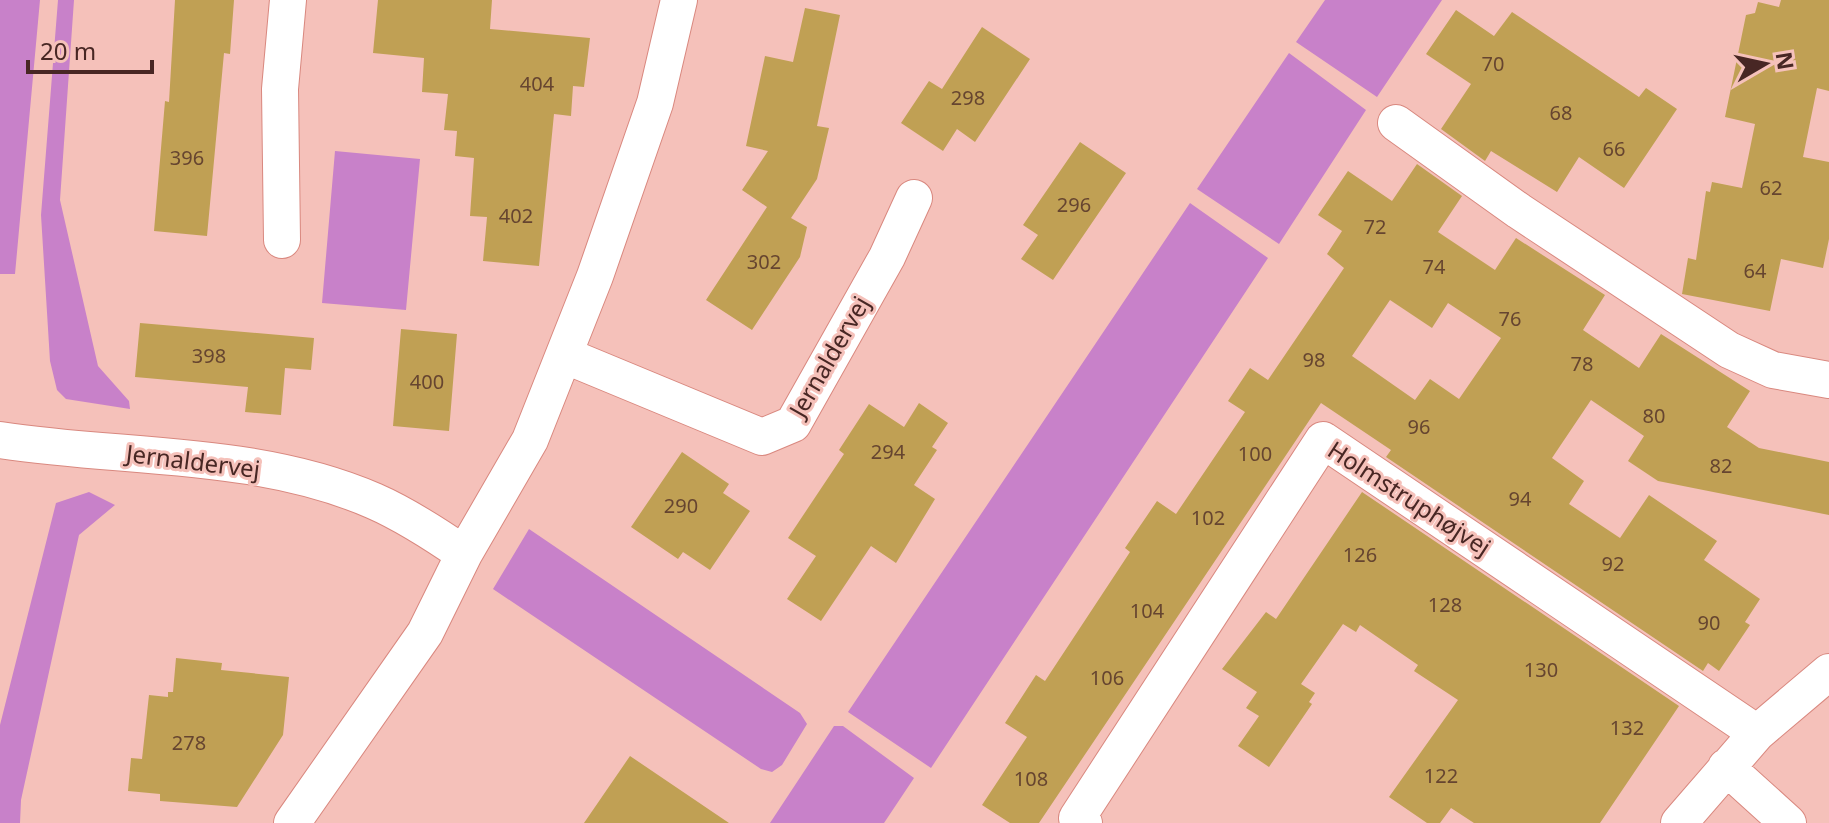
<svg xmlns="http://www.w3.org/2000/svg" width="1829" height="823" font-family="'Noto Sans',sans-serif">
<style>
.green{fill:#c881c9}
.building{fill:#c0a054;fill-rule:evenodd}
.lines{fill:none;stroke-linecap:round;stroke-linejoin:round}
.street-casing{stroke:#d9887f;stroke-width:38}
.street{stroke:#fff;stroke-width:36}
.labels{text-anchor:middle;stroke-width:6;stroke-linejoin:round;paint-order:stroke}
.number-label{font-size:20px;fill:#664530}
.street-label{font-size:24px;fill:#482724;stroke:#f5c1ba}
</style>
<rect width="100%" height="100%" fill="#f5c1ba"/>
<path class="green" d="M0 0H40L15 274H0Z
M58 0H74L60 200 98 366 129 401 130 409 66 399 57 390 50 361 41 215Z
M1325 0H1442L1377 97 1296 42Z
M1289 53 1366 110 1279 244 1197 189Z
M335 151 420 159 406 310 322 303Z
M1190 203 1268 258 931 768 848 712Z
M89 492 115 505 79 535 21 800 20 823H0V725L56 503Z
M529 529 800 713 807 724 782 765 772 772 761 769 493 589Z
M834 726H843L914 778 884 823H770Z"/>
<path class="building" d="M175 0H234L230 54 224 53 207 236 154 231 165 101 169 102Z
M378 0H492L490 29 590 38 584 87 573 86 571 116 554 114 539 266 483 261 487 217 470 216 474 158 455 156 457 131 444 130 448 94 422 92 424 58 373 53Z
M1781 0H1829V91L1817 88 1803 157 1829 162V239L1823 268 1781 259 1770 311 1682 294 1688 258 1696 260 1706 191 1710 192 1712 182 1742 188 1755 124 1725 117 1746 15 1755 13 1758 2 1779 7Z
M805 8 840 15 817 126 829 128 817 179 791 218 807 227 800 257 752 330 706 300 767 207 742 190 768 151 746 146 765 56 793 62Z
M1456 10 1494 36 1512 12 1639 97 1646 88 1677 109 1624 188 1579 157 1557 192 1491 151 1485 161 1441 129 1471 84 1426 54Z
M982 27 1030 59 975 142 957 129 943 151 901 123 929 81 942 89Z
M1080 142 1126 173 1053 280 1021 259 1038 235 1023 225Z
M1417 164 1462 196 1438 232 1495 270 1516 238 1605 295 1583 330 1639 368 1661 334 1750 391 1727 427 1759 448 1829 462V515L1658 481 1628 461 1644 436 1591 400 1552 458 1584 481 1569 504 1620 538 1649 495 1717 541 1704 560 1760 599 1745 622 1750 625 1719 671 1708 663 1703 671 1386 457 1391 450 1321 403 1039 823H1010L982 805 1027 737 1005 723 1036 675 1045 681 1130 552 1125 548 1157 501 1176 514 1245 412 1228 401 1250 368 1268 380 1344 268 1327 254 1342 231 1318 215 1348 171 1392 201ZM1390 300 1432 328 1448 303 1501 338 1459 399 1430 379 1415 400 1352 356Z
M140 323 314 338 311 370 285 368 281 415 245 412 248 387 135 377Z
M401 329 457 334 449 431 393 426Z
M919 403 948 423 932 447 937 450 914 485 935 499 896 563 871 546 821 621 787 599 816 556 788 538 844 454 839 450 869 404 904 427Z
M682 452 729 484 723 493 750 511 710 570 683 552 678 559 631 527Z
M1362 492 1679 706 1600 823H1474L1451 808 1440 823H1427L1389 797 1458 700 1414 671 1418 665 1360 625 1356 632 1343 624 1301 684 1315 693 1309 702 1312 704 1269 767 1238 746 1259 716 1246 708 1257 692 1222 669 1266 612 1276 619Z
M176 658 222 663 221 670 289 677 283 735 237 807 160 801V794L128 791 131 758 142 759 149 695 168 697V692H173Z
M630 756 729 823H584Z"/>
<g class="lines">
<g class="street-casing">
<path id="street" d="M1396 123 1519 211 1729 350 1773 370 1829 380
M282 240 280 89 288 0
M564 355 762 437 793 424 887 257 914 198
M0 440C123 459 257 450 374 501 406 515 435 534 464 554
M1726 767 1788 823
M292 823 425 633 464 554 530 440 595 276 655 103 679 0
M1084 823 1077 818 1323 440 1757 733
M1679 823 1757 733 1829 672"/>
</g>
<use href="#street" class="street"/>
</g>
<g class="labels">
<g class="number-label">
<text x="1493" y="71">70</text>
<text x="537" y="91">404</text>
<text x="968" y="105">298</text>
<text x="1561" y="120">68</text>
<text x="1614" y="156">66</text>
<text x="187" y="165">396</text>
<text x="1771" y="195">62</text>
<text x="1074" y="212">296</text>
<text x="516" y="223">402</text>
<text x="1375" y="234">72</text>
<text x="764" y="269">302</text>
<text x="1434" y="274">74</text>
<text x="1755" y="278">64</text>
<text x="1510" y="326">76</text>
<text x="209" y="363">398</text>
<text x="1314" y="367">98</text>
<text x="1582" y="371">78</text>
<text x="427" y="389">400</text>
<text x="1654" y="423">80</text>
<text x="1419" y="434">96</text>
<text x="888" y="459">294</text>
<text x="1255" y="461">100</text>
<text x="1721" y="473">82</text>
<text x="1520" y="506">94</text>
<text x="681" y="513">290</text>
<text x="1208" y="525">102</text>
<text x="1360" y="562">126</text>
<text x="1613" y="571">92</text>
<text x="1445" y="612">128</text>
<text x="1147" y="618">104</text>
<text x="1709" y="630">90</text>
<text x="1541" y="677">130</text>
<text x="1107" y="685">106</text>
<text x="1627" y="735">132</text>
<text x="189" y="750">278</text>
<text x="1441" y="783">122</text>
<text x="1031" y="786">108</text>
</g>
<g class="street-label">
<text transform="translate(830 357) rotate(-60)" y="8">Jernaldervej</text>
<text transform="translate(193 462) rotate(7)" y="8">Jernaldervej</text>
<text transform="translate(1409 499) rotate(33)" y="8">Holmstruphøjvej</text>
</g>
</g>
<g transform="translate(1765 64) rotate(81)" stroke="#f5c1ba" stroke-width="6" paint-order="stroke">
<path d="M0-6L14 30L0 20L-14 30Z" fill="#482724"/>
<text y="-12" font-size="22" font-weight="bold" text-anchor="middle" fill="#482724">N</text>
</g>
<path d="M28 60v12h124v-12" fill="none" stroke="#482724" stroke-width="4"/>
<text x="40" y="60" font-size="24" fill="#482724" stroke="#f5c1ba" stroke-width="6" paint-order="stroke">20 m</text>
</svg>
